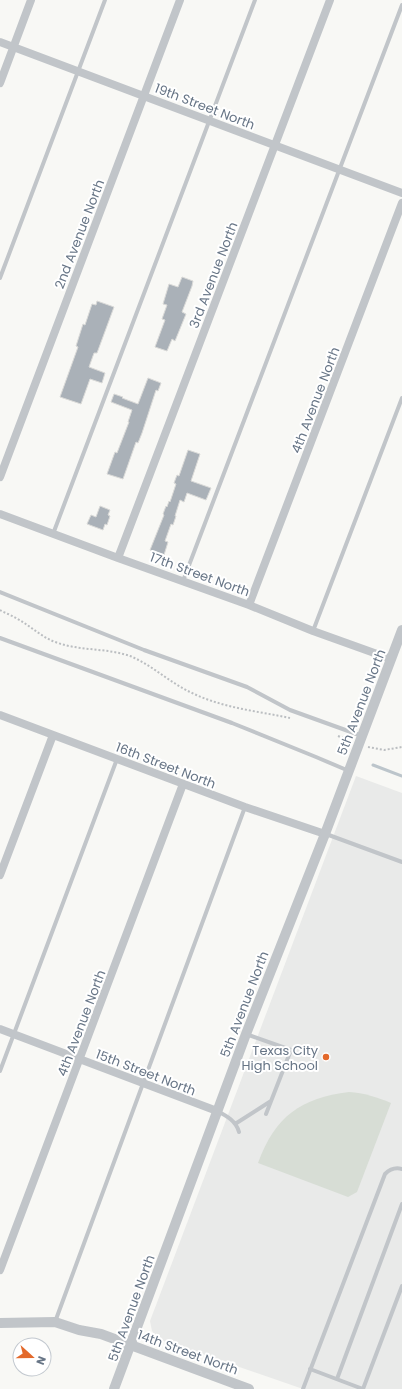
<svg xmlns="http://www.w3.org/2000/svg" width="402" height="1389" font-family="Poppins,sans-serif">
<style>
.built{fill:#e9eae9}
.green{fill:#d7ddd5}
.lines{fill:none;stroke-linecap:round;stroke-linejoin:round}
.stream{stroke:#bcc5cb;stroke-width:3}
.building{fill:#aab1b8;stroke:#dadad8}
.path{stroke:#bbbec1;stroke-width:2;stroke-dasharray:2 2;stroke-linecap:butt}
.service{stroke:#c1c5c9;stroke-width:4}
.minor{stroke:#c1c5c9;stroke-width:8}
.tertiary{stroke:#c1c5c9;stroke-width:10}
.poi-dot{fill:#e3692b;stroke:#fff;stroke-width:1.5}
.labels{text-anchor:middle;stroke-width:4;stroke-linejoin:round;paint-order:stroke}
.street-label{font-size:13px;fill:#677586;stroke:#fff}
.poi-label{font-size:13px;fill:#677586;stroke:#fff;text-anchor:end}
</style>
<rect width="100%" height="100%" fill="#f8f8f5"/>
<path class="built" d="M356 776 402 793V1389H303L158 1339 152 1331 150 1321Z"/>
<path class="green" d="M349 1092C364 1093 377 1097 391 1103L357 1192 348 1197 258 1163C275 1116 301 1098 349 1092Z"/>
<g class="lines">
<path class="stream" d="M373 765 402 776"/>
</g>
<path class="building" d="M182 277 193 281 192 286 182 312 186 314 175 341 172 339 167 351 155 347 165 320 162 319 167 305 163 304 169 284 178 287Z
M97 301 114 307 97 353H94L89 367 105 373 102 383 90 379 81 404 60 397 78 347 76 346 83 324 85 325 92 304 96 305Z
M148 378 161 383 158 391 156 390 142 433 138 443 136 442 123 479 107 474 115 452 117 453 129 422H128L132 410 111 402 114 394 123 397 122 398 138 404Z
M188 450 200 454 191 481 211 488 206 500 187 493 184 502 180 500 175 516H176L173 525 171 524 165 541 168 542 164 555 150 550 164 515 163 514 166 506 167 507 169 501 170 502 176 484 174 483 177 475 179 476Z
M100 506 110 510 108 515 110 516 107 525 105 524 103 530 87 524 91 515 96 517Z"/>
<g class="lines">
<path class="path" d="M0 610C5 613 11 615 16 618 31 626 42 638 58 643 82 651 107 648 130 656 152 665 169 682 190 692 222 708 257 711 290 718
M338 736 350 741
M368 747 384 750 402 747"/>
<path class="service" d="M0 278 105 0
M53 534 255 0
M183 581 402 5
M0 592 144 650 247 687 290 710 362 736
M313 631 402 398
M0 638 232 723 316 757 349 771
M326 834 402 862
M246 1034 291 1050 266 1114
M0 1071 117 759
M217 1111C227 1116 236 1121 239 1132
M235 1124 271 1101
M55 1322 245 807
M310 1369 363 1389
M337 1379 402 1204
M303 1389 385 1174C390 1169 395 1167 402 1169
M363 1389 402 1286"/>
<path class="minor" d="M0 42 402 193
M0 83 31 0
M0 477 180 0
M0 514 118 558 249 605 313 631 391 659
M118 558 330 0
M249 605 402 203
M0 715 245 807 325 834
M0 875 53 735
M0 1029 217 1111
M0 1270 183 784"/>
<path class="tertiary" d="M0 1323 55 1322 79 1330 101 1334 249 1389
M114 1389 246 1034 325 834 402 630"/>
</g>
<circle class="poi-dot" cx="326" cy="1057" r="4"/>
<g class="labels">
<g class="street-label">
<text transform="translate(205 106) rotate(21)" y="5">19th Street North</text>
<text transform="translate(79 234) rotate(-69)" y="5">2nd Avenue North</text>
<text transform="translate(213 275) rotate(-69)" y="5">3rd Avenue North</text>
<text transform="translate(315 400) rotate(-69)" y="5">4th Avenue North</text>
<text transform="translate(200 574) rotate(20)" y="5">17th Street North</text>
<text transform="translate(361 702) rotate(-69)" y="5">5th Avenue North</text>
<text transform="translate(166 765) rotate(21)" y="5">16th Street North</text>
<text transform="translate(244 1004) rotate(-69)" y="5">5th Avenue North</text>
<text transform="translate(81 1023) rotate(-69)" y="5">4th Avenue North</text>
<text transform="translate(146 1072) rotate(21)" y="5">15th Street North</text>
<text transform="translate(131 1308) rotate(-70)" y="5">5th Avenue North</text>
<text transform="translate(188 1352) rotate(20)" y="5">14th Street North</text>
</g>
<g class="poi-label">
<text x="318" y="1055">Texas City<tspan x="318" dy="15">High School</tspan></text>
</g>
</g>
<g transform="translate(32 1357) rotate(111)"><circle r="19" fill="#ffffff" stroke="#c2c8cf"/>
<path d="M0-3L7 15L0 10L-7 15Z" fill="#e3692b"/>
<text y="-6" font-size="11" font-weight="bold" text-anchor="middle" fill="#677586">N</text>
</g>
</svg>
